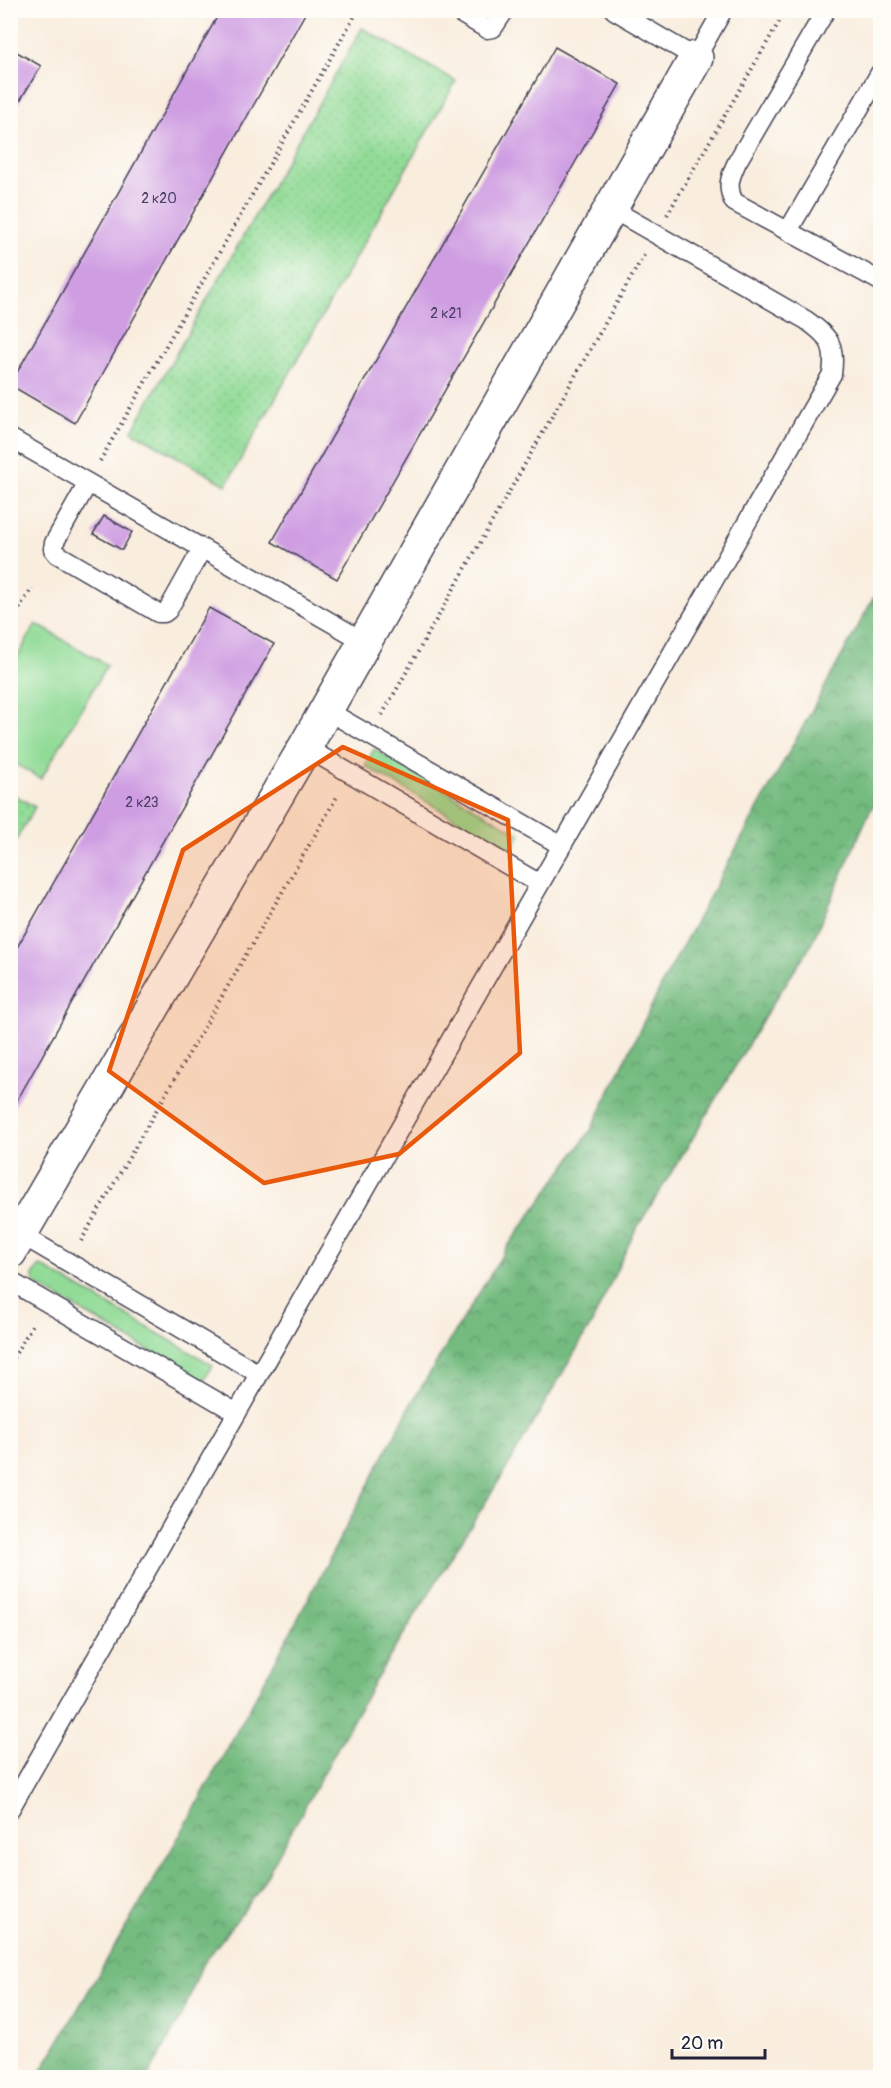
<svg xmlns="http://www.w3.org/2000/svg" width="891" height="2088" font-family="Pangolin,sans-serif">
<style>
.grass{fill:#92db97;stroke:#5a7e69;stroke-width:1.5}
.forest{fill:url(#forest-crowns);stroke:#4c6e5e;stroke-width:1.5}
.park{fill:url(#park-dots);stroke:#5a7e69;stroke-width:1.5}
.building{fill:#cf9ee2}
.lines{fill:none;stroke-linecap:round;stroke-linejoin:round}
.service-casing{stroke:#424053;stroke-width:21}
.minor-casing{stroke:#424053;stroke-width:36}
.path{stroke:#424053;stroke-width:4;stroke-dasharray:1.5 4.5;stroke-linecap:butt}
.service{stroke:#fff;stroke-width:18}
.minor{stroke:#fff;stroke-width:33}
.marked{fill:#e8590c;fill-opacity:0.2;stroke:#e8590c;stroke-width:4.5;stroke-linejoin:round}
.labels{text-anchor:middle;stroke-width:4.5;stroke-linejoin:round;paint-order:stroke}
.number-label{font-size:14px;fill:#4d4165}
</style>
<defs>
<pattern id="forest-crowns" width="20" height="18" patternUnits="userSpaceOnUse" patternTransform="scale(1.5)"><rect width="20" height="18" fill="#75bb80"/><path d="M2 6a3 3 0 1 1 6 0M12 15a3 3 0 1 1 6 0" fill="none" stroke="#60986a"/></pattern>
<pattern id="park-dots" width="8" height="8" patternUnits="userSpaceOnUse" patternTransform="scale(1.5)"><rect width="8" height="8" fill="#92db97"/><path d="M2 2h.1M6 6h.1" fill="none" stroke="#7ebc83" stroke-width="1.8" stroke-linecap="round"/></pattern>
</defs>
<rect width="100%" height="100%" fill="#fdfcf7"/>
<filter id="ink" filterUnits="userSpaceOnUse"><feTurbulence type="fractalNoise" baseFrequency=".0167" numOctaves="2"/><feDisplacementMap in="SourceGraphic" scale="12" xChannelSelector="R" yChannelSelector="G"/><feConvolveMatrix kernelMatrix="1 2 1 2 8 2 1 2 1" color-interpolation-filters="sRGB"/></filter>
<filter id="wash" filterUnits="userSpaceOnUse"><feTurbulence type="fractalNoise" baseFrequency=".008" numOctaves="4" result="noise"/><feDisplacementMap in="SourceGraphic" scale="24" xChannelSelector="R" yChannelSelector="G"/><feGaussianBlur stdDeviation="1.35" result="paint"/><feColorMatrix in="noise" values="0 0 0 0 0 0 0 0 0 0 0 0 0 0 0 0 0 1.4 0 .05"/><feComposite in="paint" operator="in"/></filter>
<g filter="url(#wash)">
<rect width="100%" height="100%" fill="#f9edde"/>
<path class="grass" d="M36 624 107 665 41 779 10 761 11 668Z
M374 749 520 834 511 851 365 766Z
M41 1266 213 1365 203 1382 35 1284 33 1276 38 1268Z"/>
<path class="forest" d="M880 586V795L869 813 810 947 769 1009 694 1136 635 1231 592 1323 505 1471 377 1677 257 1893 201 1967 184 2011 148 2077H38L180 1835 279 1654 412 1402 506 1249 591 1130 665 978Z"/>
<path class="park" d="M362 28 456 81 226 485 132 431Z
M11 793 35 807 11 849Z"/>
<g id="blocks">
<path class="building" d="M221 10H307L75 423 10 385Z
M555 47 620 84 337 579 272 542Z
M10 48 41 66 10 117Z
M104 516 132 532 122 550 93 534Z
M209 608 274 644 10 1113V960Z"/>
</g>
</g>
<g filter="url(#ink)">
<use href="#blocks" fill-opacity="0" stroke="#424053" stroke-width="1.5"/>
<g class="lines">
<g class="service-casing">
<path id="service" d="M455 10 487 29 493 28 505 10
M614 10 696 58 723 10
M826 10 737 162C730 177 726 187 734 202L880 281
M788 231 880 73
M10 438 365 642
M88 483 54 543 53 549 57 554 158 613H164L168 610 202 549
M326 710 562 846
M305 747 540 884
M15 1231 259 1374
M10 1281 237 1413
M10 1809 832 374C836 345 830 337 806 320L610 208"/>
</g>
<g class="minor-casing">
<path id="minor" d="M10 1252 305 747 696 58"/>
</g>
<path class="path" d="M667 215 786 10
M100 461 358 10
M10 624 32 588
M382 715 644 255
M81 1241 338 795
M10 1363 33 1324"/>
<use href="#service" class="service"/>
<use href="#minor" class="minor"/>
</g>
</g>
<path class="marked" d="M343 747 508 820 520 1053 399 1154 264 1183 109 1071 183 850Z"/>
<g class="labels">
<g class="number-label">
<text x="159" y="203">2 к20</text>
<text x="446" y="318">2 к21</text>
<text x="142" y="807">2 к23</text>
</g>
</g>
<rect width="891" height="2088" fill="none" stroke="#fdfcf7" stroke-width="36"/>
<path d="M672 2049v9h93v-9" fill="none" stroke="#22223b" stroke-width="3"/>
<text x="681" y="2049" font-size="18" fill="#22223b" stroke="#fdfcf7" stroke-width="4.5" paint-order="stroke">20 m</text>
</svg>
